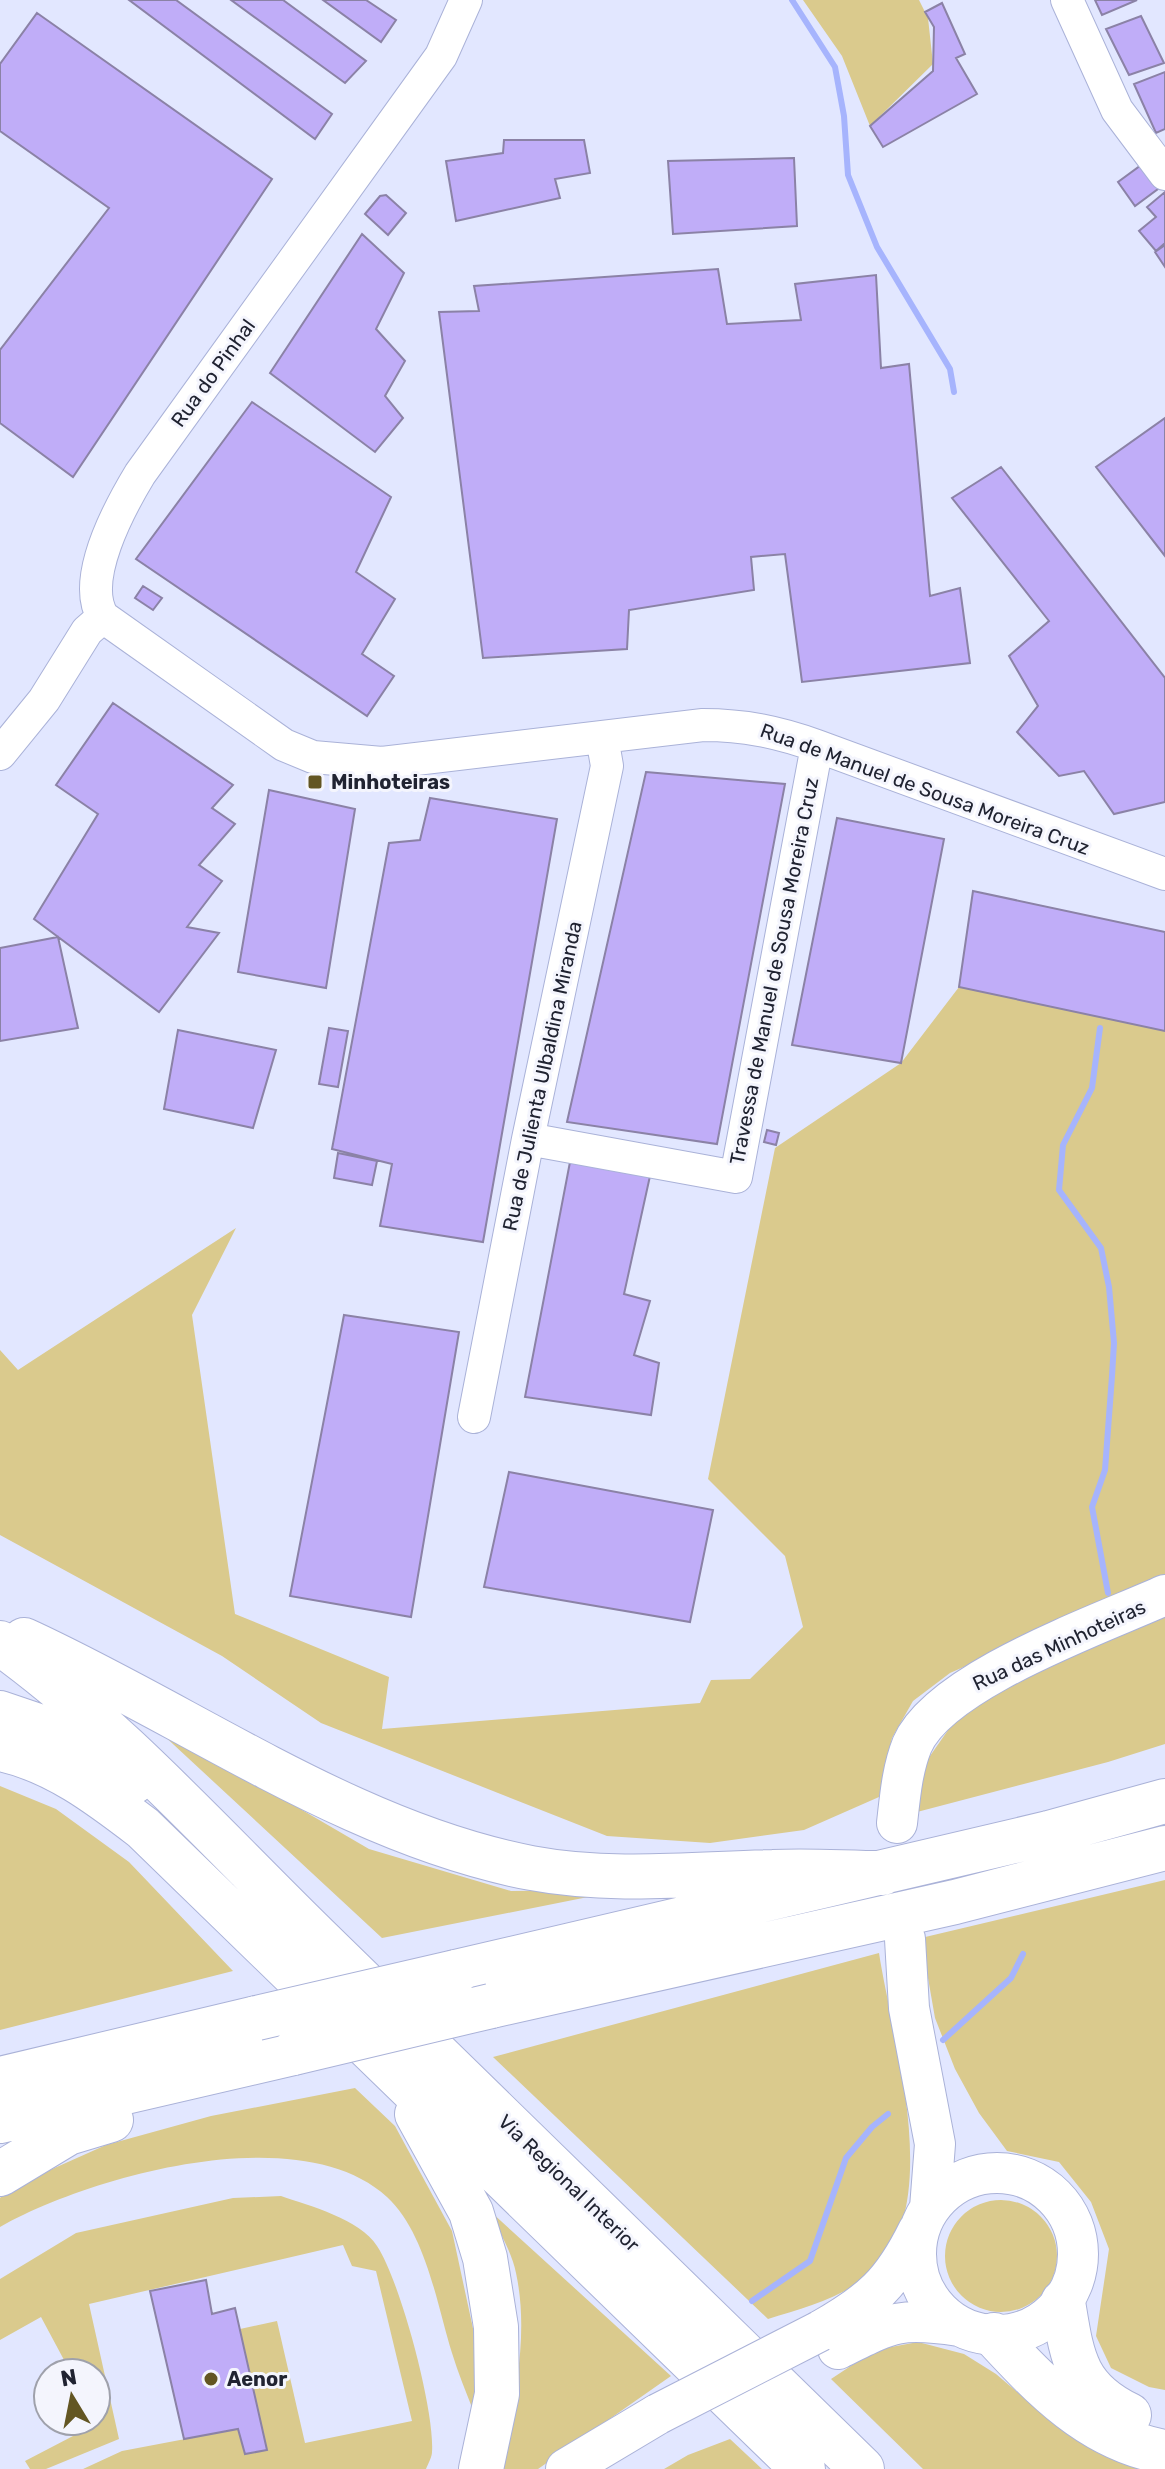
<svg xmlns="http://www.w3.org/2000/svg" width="1165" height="2469" font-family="Rubik,sans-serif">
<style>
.green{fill:#daca8d}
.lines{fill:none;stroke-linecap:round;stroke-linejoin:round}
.stream{stroke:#a6b4fd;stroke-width:6}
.building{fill:#c0adf8;stroke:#8b82a6;stroke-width:2}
.minor-casing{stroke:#aab2d8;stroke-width:34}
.major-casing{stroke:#aab2d8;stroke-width:42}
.highway-casing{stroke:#aab2d8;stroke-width:46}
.minor{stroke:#fff;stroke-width:32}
.major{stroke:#fff;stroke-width:40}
.highway{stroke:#fff;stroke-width:44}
.major-bridge-casing{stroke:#aab2d8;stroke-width:42;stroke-linecap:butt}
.highway-bridge-casing{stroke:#aab2d8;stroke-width:46;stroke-linecap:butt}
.major-bridge{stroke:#fff;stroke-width:40}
.highway-bridge{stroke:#fff;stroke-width:44}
.poi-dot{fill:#635623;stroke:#f4f5fd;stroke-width:3}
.labels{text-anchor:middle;stroke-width:6;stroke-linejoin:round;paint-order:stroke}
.street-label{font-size:20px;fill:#202331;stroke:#f4f5fd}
.poi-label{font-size:20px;font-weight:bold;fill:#202331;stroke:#f4f5fd;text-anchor:start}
</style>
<rect width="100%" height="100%" fill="#e2e7ff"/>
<path class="green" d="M803 0H919L928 18 933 64 870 126 842 56Z
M959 987 1165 1031V1578L950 1673 913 1701 892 1738 879 1797 804 1830 710 1843 607 1836 321 1723 222 1656 0 1535V1350L18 1370 236 1228 192 1315 235 1614 389 1677 382 1729 700 1703 711 1680 750 1679 803 1627 785 1556 708 1479 775 1148 901 1063Z
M1165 1611V1744L1108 1762 917 1812 923 1766 953 1723 992 1694Z
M146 1719 369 1849 511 1891 602 1890 603 1894 382 1938Z
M0 1786 56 1809 129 1862 233 1971 0 2030Z
M1165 1880V2390L1149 2387 1111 2368 1096 2336 1109 2249 1091 2202 1059 2162 1007 2151 979 2113 955 2069 935 2018 921 1938Z
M879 1953C892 2039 948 2211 868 2276 839 2299 803 2308 768 2319L493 2057Z
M355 2088 395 2126 452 2231 477 2347 473 2410C466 2392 458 2373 452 2353 437 2305 426 2233 387 2197 300 2117 90 2176 0 2227V2198L12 2187 106 2145 211 2116Z
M281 2196C310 2206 360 2219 377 2246 400 2280 435 2411 432 2452 432 2457 428 2464 426 2469H83L122 2451 238 2429 245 2453 267 2450 240 2329 277 2321 305 2443 412 2421 376 2271 352 2266 343 2245 89 2304 119 2439 46 2469H30L25 2461 98 2423 96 2373H71L41 2317 0 2340V2279L76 2233 233 2198Z
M945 2256a56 56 0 1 1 112 0a56 56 0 1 1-112 0Z
M490 2211 671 2376 538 2469H500C513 2406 530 2338 516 2273 512 2252 498 2230 490 2211Z
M918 2342 964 2354 996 2374 1057 2426 1098 2453 1154 2469H923L831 2379 875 2350Z
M730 2439 762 2469H664L688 2455Z"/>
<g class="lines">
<path class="stream" d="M792 0 835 67 844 116 848 175 877 247 950 369 954 392
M1100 1028 1092 1088 1063 1145 1059 1190 1101 1248 1109 1287 1114 1343 1112 1376 1105 1470 1092 1507 1108 1593
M943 2040 1011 1978 1023 1954
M752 2301 810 2261 846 2158 872 2127 888 2114"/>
</g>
<path class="building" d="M129 0H176L332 114 315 139Z
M231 0H283L366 61 345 83Z
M323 0H366L396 20 381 42Z
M1095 0H1137L1102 15Z
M942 3 965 54 956 58 977 94 883 147 870 126 933 71 934 27 925 12Z
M37 13 272 179 73 477 0 423V350L109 208 0 131V64Z
M1141 16 1164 63 1129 75 1106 29Z
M1165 72V129L1156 133 1134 84Z
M504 140H584L590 173 555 179 560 198 456 221 446 161 503 153Z
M794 158 797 226 673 234 668 161Z
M1144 163 1162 186 1135 206 1118 182Z
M1165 192V243L1156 251 1139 231 1156 217 1147 207Z
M386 195 406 213 388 235 365 214 380 196Z
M362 234 404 273 376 329 405 361 385 396 403 418 375 452 270 373Z
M1165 245V267L1155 252Z
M718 269 727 324 801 320 795 284 876 275 881 368 909 364 930 596 960 588 970 663 802 682 785 554 751 557 754 590 629 610 627 649 483 658 439 312 479 311 474 286Z
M252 402 391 497 356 572 395 599 362 654 394 676 367 716 136 559Z
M1165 418V556L1096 467Z
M1001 467 1165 678V802L1114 814 1084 771 1059 776 1017 732 1038 706 1009 656 1049 621 952 498Z
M143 586 162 598 153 610 135 598Z
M113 703 233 785 212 808 235 824 199 865 222 881 187 927 219 933 159 1012 34 919 98 814 56 785Z
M646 772 785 784 717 1144 567 1122Z
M269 790 355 809 326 988 238 972Z
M430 798 557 819 483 1242 380 1226 392 1164 332 1149 389 843 420 840Z
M837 818 944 839 901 1063 792 1045Z
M973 891 1165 932V1031L959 987Z
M58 937 78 1028 0 1041V948Z
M329 1028 348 1031 338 1087 319 1084Z
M178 1030 276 1050 253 1128 164 1109Z
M767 1130 779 1133 776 1145 764 1142Z
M338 1153 377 1161 372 1185 334 1178Z
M570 1162 650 1176 624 1294 650 1301 634 1355 659 1363 651 1415 525 1397Z
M344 1315 459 1332 411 1617 290 1596Z
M509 1472 713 1510 690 1622 484 1587Z
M206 2280 212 2314 235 2308 267 2450 245 2454 238 2429 184 2439 150 2291Z"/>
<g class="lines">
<g class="minor-casing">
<path id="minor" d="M466 0 441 56 140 474C120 507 80 580 103 617L284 745 313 757 382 763 703 725C744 725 778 732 817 746L1165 874
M1067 0 1117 110 1165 174
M0 754 44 700 87 631 103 617
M528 1139 736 1177 817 746
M474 1417 528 1139 607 766 602 737"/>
</g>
<g class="major-casing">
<path id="major" d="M897 1823C900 1797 902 1770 912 1745 940 1680 1101 1624 1165 1595
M905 1939 909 2008 935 2144 930 2208
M916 2254a81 81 0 1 1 162 0a81 81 0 1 1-162 0Z
M820 2331C871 2302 892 2284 918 2231
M838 2349C892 2322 899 2317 959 2326
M566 2469 658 2414"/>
</g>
<g class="highway-casing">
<path id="highway" d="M24 1640C190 1716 352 1834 531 1868 611 1883 693 1874 773 1872 810 1870 846 1873 883 1873
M0 1643C120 1730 216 1839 322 1942 502 2118 682 2293 862 2469
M0 1713 62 1734 133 1782
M0 1749C54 1760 100 1795 143 1828L803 2469
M456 1972 1049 1833 1165 1801
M491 2006 955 1902 1165 1848
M0 2079 257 2018
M417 2114 471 2212 485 2258 496 2327 497 2394 481 2469
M0 2121 293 2053
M0 2174 68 2133 111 2120
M1063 2302C1072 2357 1075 2389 1129 2415
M994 2335C1042 2387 1092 2440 1165 2452"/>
</g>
<use href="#minor" class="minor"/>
<use href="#major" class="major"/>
<use href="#highway" class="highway"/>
<g class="major-bridge-casing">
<path id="major-bridge" d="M658 2414 820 2331"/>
</g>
<g class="highway-bridge-casing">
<path id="highway-bridge" d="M257 2018 456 1972
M293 2053 491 2006"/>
</g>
<use href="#major-bridge" class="major-bridge"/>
<use href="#highway-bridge" class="highway-bridge"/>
</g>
<g class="poi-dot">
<rect x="307" y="774" width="16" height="16" rx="4"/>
<circle cx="211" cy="2379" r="8"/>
</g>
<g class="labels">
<g class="street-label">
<text transform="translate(213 373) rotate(-54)" y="7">Rua do Pinhal</text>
<text transform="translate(925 789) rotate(20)" y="7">Rua de Manuel de Sousa Moreira Cruz</text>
<text transform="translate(774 971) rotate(-79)" y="7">Travessa de Manuel de Sousa Moreira Cruz</text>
<text transform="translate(542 1076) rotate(-78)" y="7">Rua de Julienta Ulbaldina Miranda</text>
<text transform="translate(1059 1645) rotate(-25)" y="7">Rua das Minhoteiras</text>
<text transform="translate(569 2183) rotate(44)" y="7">Via Regional Interior</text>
</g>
<g class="poi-label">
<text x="331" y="789">Minhoteiras</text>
<text x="227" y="2386">Aenor</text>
</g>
</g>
<g transform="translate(72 2397) rotate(350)"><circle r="38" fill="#f4f5fd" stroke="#9fa1ab" stroke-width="2"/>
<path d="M0-6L14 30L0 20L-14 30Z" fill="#635623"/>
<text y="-12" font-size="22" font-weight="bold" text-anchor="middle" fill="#202331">N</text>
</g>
</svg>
